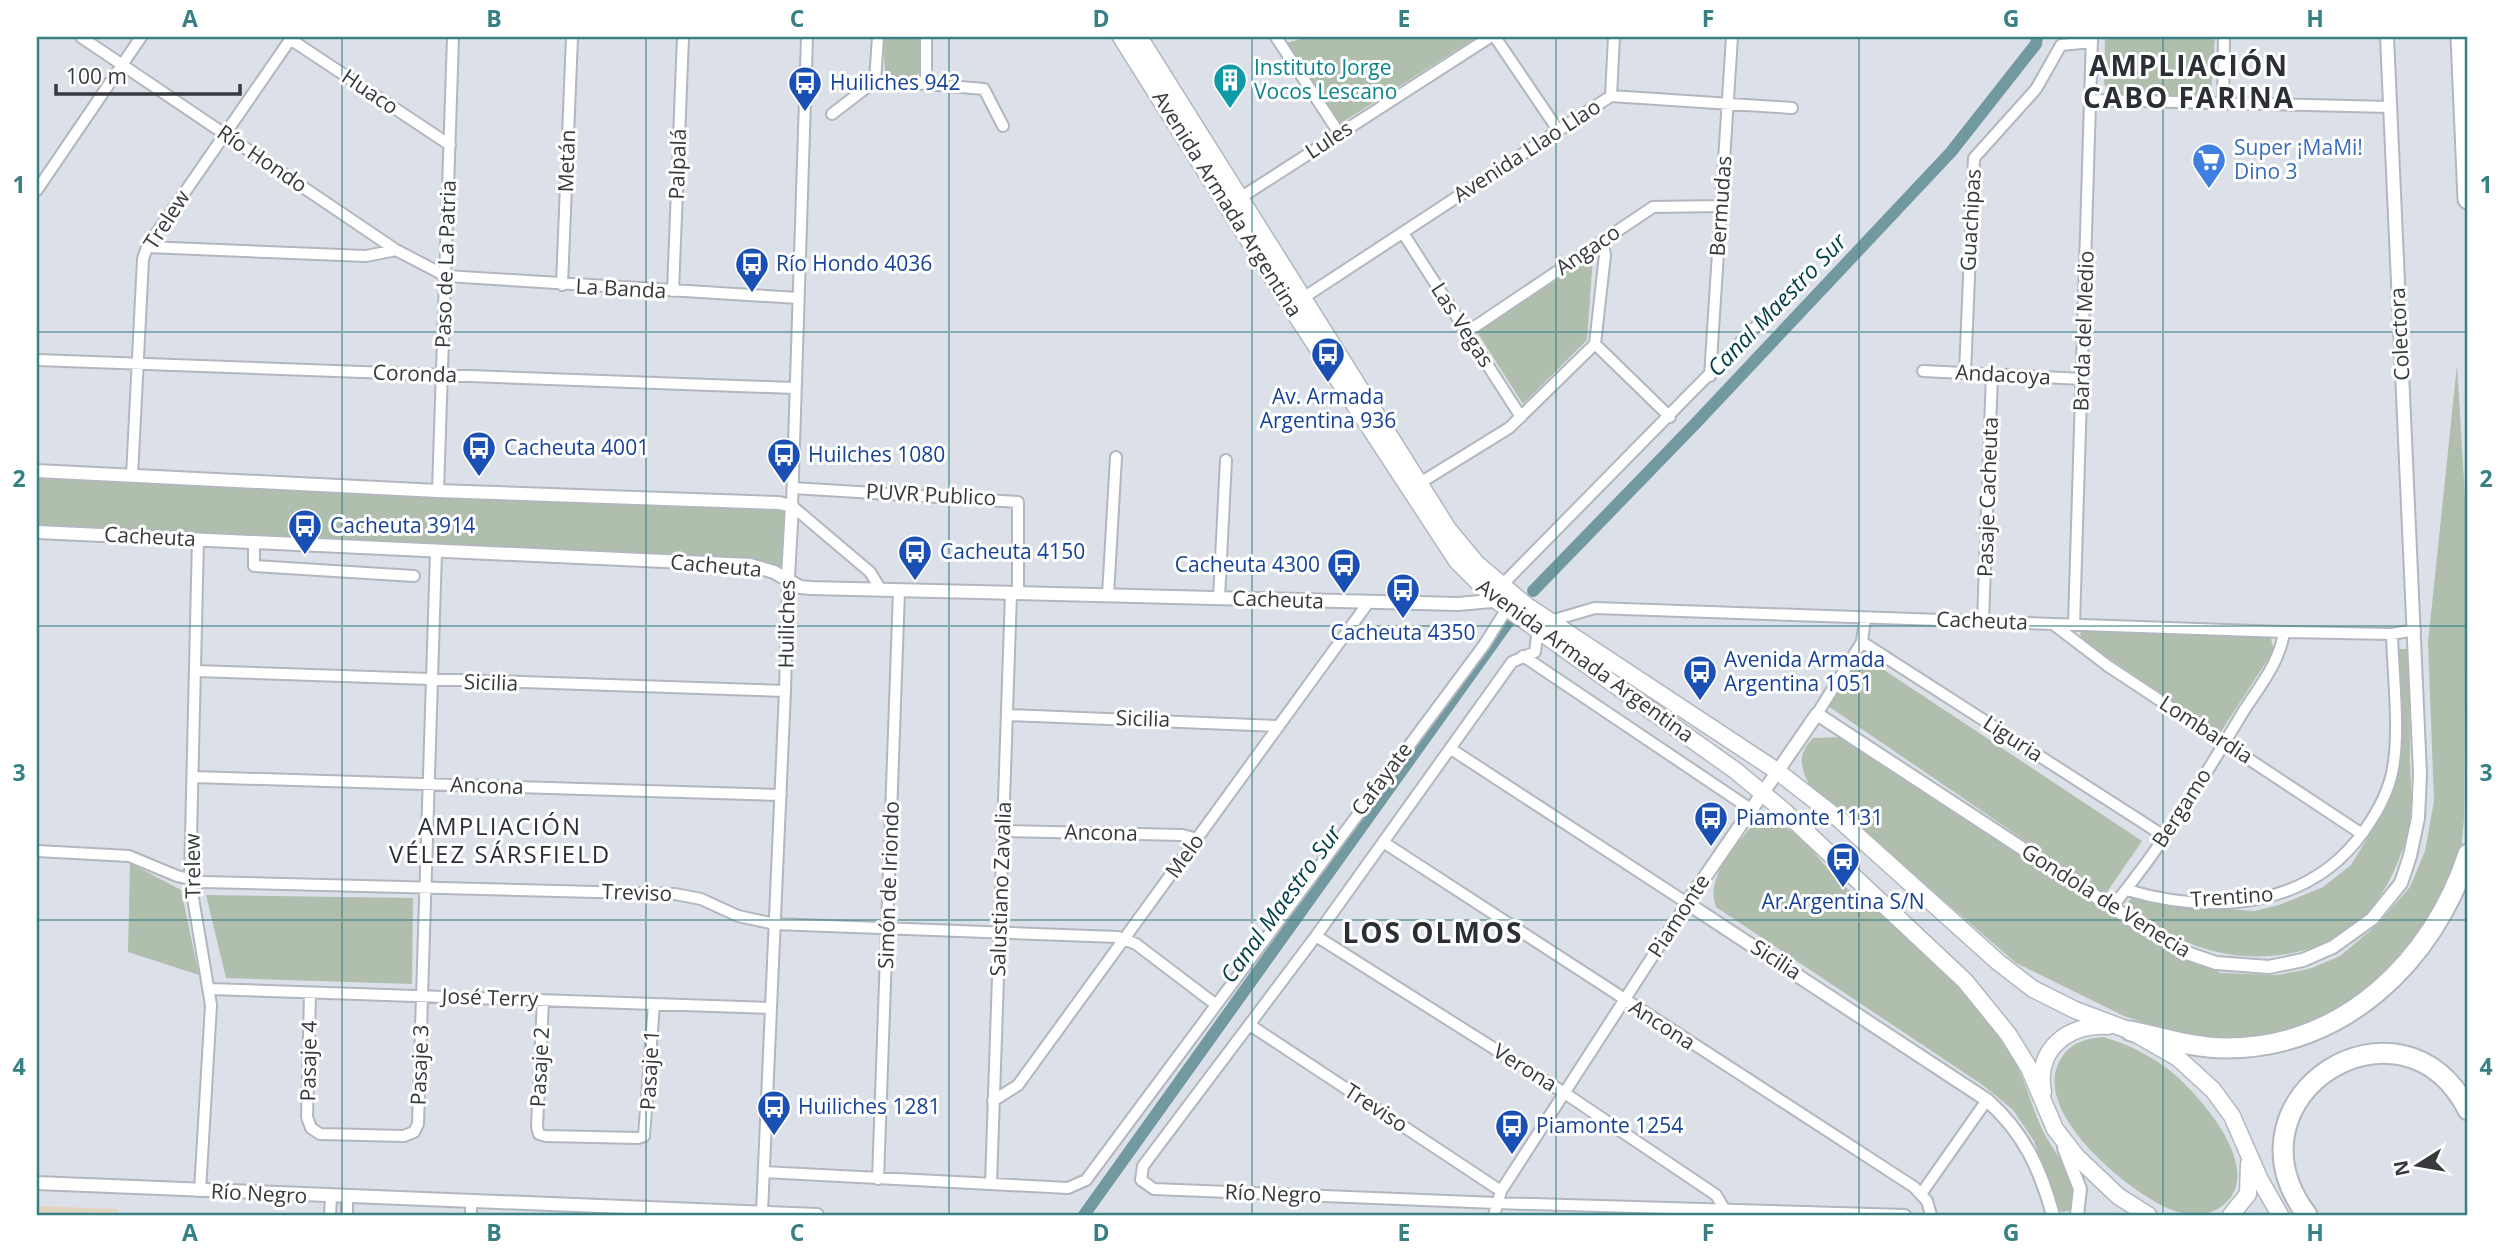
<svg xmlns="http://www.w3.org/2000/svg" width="2505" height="1252" font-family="'Open Sans',sans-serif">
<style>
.industrial{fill:#e3d4c2}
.green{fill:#afbead}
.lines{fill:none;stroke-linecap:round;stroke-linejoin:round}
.canal{stroke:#7299a0;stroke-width:12}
.minor-casing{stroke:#b2b6be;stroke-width:14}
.tertiary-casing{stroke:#b2b6be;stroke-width:16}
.primary-casing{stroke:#b2b6be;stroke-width:19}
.motorway-casing{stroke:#b2b6be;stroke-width:23}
.minor{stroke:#fff;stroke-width:10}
.tertiary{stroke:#fff;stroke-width:12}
.primary{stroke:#fff;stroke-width:16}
.motorway{stroke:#fff;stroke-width:19}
.grid{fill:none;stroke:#378083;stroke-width:2;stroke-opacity:0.55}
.labels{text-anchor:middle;stroke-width:6;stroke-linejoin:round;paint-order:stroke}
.culture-label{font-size:21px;fill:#0d838f;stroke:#fff;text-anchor:start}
.transit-label{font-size:21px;fill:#164399;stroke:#fff;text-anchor:start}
.street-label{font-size:21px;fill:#37393c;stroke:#fff}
.shop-label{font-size:21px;fill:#366cbe;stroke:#fff;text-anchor:start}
.water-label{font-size:23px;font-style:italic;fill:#003f48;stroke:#fff}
.quarter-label{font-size:24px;letter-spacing:2px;fill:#2b2e35;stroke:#fff}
.district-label{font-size:28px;font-weight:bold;letter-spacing:2px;fill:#2b2e35;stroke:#fff}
.neatline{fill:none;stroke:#378083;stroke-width:2.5}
.grid-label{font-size:23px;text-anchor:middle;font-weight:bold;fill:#378083}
</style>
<rect width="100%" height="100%" fill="#dce1e9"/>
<path class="industrial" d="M37 1206 118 1209V1215H37Z"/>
<path class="green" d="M883 37H918L922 41C923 72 922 89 885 72Z
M1308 37H1477L1338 125 1283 44Z
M2105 37H2215L2211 94 2205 99 2109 95 2104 83Z
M1593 257 1587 340 1523 404 1477 332Z
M2457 365 2466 514 2464 819 2461 851 2434 910 2387 972 2362 994 2332 1012 2270 1036 2201 1041 2124 1016 2016 963 1808 783C1800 764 1798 754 1813 738L1847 737 2178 956 2221 973 2277 975 2309 969 2340 956 2377 925 2410 887 2425 851 2434 801 2428 643Z
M37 471 792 506 788 577 774 572 37 532Z
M2086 631 2264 636 2271 639 2274 650 2220 733 2082 640 2080 633Z
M2396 649H2408C2409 687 2410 724 2410 761 2411 785 2413 813 2407 836 2398 866 2382 902 2357 923 2317 957 2255 964 2206 949 2177 941 2150 922 2127 904L2132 897 2154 904 2254 911 2279 905 2323 887 2351 865 2379 819 2398 777Z
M1860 654 2142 841 2105 895 1828 706Z
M1757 819C1811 822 1824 886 1872 903 1919 949 1973 993 2008 1049 2025 1075 2030 1105 2044 1133 2059 1162 2079 1174 2072 1210L2062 1212 2057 1207 2034 1141 2013 1110 1984 1086 1716 907C1704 875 1739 844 1757 819Z
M130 863 181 890 199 975 128 952Z
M206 895 413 898 412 984 226 978Z
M2103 1037C2128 1044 2154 1057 2174 1074 2202 1098 2267 1172 2222 1206 2208 1217 2188 1216 2172 1210 2129 1193 2026 1109 2062 1057 2072 1042 2086 1039 2103 1037Z"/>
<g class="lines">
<path class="canal" d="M1533 591 1696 423 1951 152 2036 44 2037 37
M1084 1215 1511 618"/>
<g class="minor-casing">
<path id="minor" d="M81 37 396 250 446 276 798 298
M807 37 792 506 870 572 881 590
M878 37 875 81 926 84
M926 37V84L984 89 1003 126
M1276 37 1339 133
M1495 37 1558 130
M290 39 450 145
M1611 96 1614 37
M2091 100 2390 107
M2223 104 2224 37
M832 114 875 81
M37 190 141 37
M1240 198 1490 37
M1403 233 1521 417
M147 247 366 256 396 250
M562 285 572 37
M673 291 683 37
M1300 300 1611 96 1792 108
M1467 332 1653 207 1722 206
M1595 344 1670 417
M37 360 794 388
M1923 371 2082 379
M1965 373 1974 158 2036 89 2061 45 2092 42
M1710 376 1732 37
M132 476 143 259 147 247 292 37
M1420 483 1509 428 1595 344 1605 255 1602 241
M793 488 1018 502V593
M438 491 453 37
M198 539 190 880 211 1005 200 1191
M254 542V566L414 576
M1501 586 1788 294
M1108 595 1116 457
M1219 598 1226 460
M1550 621 1595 608 2284 632 2392 634 2415 630
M1983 621 1992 374
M2053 624 2108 666 2362 834
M2074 624 2092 37
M1538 628 1535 652 1512 662 1316 936 1143 1166 1141 1180 1154 1189 1496 1203 1905 1215
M1862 642 2164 836
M1523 656 1749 808
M196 671 785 691
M1817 714 1862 642 1865 618
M1007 715 1279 726
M1451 749 1687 903 1501 1191 1494 1215
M194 777 781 795
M1003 831 1182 835 1198 839
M1383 842 1914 1187 1927 1201 1931 1215
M37 851 129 856 177 876 202 882 675 894 701 899 738 916 775 924 1118 937 1136 944 1215 1004
M2127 890C2212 915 2309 909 2364 831 2377 813 2389 791 2393 768 2400 731 2393 674 2392 634
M2112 907C2162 847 2203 779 2243 712 2259 687 2280 662 2284 632
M1316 936 1566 1094 1716 1195 1725 1210
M210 989 771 1008
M310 994 307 1117 311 1128 320 1134 404 1136 414 1132 418 1124 436 552
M543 1000 537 1127 539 1134 546 1136 638 1138 644 1136 654 1004
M1250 1025 1501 1191
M993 1101 1018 1085 1368 603
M764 1172 1068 1188 1086 1180 1484 645 1508 607
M878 1179 899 591
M991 1184 1011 593
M1921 1194 1987 1100
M762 1212 785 691 788 577
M330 1215 331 1197
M347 1215V1198
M471 1215V1202"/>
</g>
<g class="tertiary-casing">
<path id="tertiary" d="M37 471 438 491 779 503 792 506 788 577
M37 532 750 565 774 572 800 587 811 588 1458 604 1503 600
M2064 1148 2080 1189 2077 1215
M37 1183 817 1215
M2053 1215C2040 1168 2024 1133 1987 1100L1687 903 1817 714 2156 936 2187 953 2216 963 2269 967 2303 960 2333 947 2372 919 2401 883 2410 856 2418 818 2420 774 2387 37"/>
</g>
<g class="primary-casing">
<path id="primary" d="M1121 37 1290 306 1457 561 1497 601 1736 771 1784 811 1965 981 2008 1034 2029 1068 2055 1129 2076 1156 2118 1196 2148 1215
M1139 37 1448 529 1477 564 1527 606 1777 771 1840 820 1998 962 2033 989 2075 1010 2131 1031 2178 1058 2213 1090 2232 1116 2260 1180 2280 1215
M2043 1092C2035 1049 2068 1024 2108 1026
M2231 1215 2248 1194 2249 1164"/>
</g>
<g class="motorway-casing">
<path id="motorway" d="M2461 37 2468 199
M2131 1031C2162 1038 2194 1048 2226 1048 2344 1048 2433 961 2468 854
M2307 1215C2218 1096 2402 981 2468 1110"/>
</g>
<use href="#minor" class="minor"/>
<use href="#tertiary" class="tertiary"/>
<use href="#primary" class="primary"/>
<use href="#motorway" class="motorway"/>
</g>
<path class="grid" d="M342 37V1215M646 37V1215M949 37V1215M1252 37V1215M1556 37V1215M1859 37V1215M2163 37V1215M37 332H2468M37 626H2468M37 920H2468"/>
<defs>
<g id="building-pin" transform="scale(1.75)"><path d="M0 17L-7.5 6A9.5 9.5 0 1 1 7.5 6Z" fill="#0f9aa8" stroke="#fff"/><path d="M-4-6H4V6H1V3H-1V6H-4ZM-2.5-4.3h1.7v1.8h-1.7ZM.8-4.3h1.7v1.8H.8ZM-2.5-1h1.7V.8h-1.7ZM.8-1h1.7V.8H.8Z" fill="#fff"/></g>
<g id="bus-pin" transform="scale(1.75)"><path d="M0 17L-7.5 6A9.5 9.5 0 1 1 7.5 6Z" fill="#1a4fb4" stroke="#fff"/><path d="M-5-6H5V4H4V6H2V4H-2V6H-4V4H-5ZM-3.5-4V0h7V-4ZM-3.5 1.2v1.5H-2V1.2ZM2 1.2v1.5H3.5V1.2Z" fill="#fff"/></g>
<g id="supermarket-pin" transform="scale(1.75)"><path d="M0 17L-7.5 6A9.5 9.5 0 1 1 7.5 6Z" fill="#3f7fe0" stroke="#fff"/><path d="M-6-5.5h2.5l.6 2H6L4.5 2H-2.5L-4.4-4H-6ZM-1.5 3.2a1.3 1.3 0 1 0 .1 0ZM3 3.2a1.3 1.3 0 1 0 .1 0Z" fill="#fff"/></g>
</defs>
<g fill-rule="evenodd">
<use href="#building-pin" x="1230" y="80"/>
<use href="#bus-pin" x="805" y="83"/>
<use href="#supermarket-pin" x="2209" y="160"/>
<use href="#bus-pin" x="752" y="264"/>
<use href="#bus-pin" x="1328" y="354"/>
<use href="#bus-pin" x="479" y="448"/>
<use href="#bus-pin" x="784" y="455"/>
<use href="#bus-pin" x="305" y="526"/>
<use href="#bus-pin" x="915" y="552"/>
<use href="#bus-pin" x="1344" y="565"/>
<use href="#bus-pin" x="1403" y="590"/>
<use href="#bus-pin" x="1700" y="672"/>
<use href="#bus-pin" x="1711" y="818"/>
<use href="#bus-pin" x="1843" y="859"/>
<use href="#bus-pin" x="774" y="1107"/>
<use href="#bus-pin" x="1512" y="1126"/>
</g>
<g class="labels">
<g class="culture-label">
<text x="1254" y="75">Instituto Jorge<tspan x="1254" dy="24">Vocos Lescano</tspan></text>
</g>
<g class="transit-label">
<text x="830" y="90">Huiliches 942</text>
<text x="776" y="271">Río Hondo 4036</text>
<text x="1328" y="404" text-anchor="middle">Av. Armada<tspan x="1328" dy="24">Argentina 936</tspan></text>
<text x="504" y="455">Cacheuta 4001</text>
<text x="808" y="462">Huilches 1080</text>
<text x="330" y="533">Cacheuta 3914</text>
<text x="940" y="559">Cacheuta 4150</text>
<text x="1320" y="572" text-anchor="end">Cacheuta 4300</text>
<text x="1403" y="640" text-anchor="middle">Cacheuta 4350</text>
<text x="1724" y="667">Avenida Armada<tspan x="1724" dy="24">Argentina 1051</tspan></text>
<text x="1736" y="825">Piamonte 1131</text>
<text x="1843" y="909" text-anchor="middle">Ar.Argentina S/N</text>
<text x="798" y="1114">Huiliches 1281</text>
<text x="1536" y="1133">Piamonte 1254</text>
</g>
<g class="street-label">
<text transform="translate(370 92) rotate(34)" y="7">Huaco</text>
<text transform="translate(1329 140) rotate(-33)" y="7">Lules</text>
<text transform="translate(1527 151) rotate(-33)" y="7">Avenida Llao Llao</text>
<text transform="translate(262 159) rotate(34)" y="7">Río Hondo</text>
<text transform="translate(567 161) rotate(-88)" y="7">Metán</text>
<text transform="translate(678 164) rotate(-88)" y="7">Palpalá</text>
<text transform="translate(1227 204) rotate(58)" y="7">Avenida Armada Argentina</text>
<text transform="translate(1721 206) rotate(-86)" y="7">Bermudas</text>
<text transform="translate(167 220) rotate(-57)" y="7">Trelew</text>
<text transform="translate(1971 220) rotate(-87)" y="7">Guachipas</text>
<text transform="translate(1588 250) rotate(-34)" y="7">Angaco</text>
<text transform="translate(446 264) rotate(-88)" y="7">Paso de La Patria</text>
<text transform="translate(621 289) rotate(3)" y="7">La Banda</text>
<text transform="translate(1462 325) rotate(57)" y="7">Las Vegas</text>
<text transform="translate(2084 331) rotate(-88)" y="7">Barda del Medio</text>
<text transform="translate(2400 334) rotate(-93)" y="7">Colectora</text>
<text transform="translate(415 374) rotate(2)" y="7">Coronda</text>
<text transform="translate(2003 375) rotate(3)" y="7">Andacoya</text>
<text transform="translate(931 495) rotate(3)" y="7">PUVR Publico</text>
<text transform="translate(1988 497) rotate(-88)" y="7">Pasaje Cacheuta</text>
<text transform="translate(150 537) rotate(3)" y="7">Cacheuta</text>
<text transform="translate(716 566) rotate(5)" y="7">Cacheuta</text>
<text transform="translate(1278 600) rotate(2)" y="7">Cacheuta</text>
<text transform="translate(1982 621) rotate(2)" y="7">Cacheuta</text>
<text transform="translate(787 624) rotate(-89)" y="7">Huiliches</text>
<text transform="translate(1585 661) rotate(36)" y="7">Avenida Armada Argentina</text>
<text transform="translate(491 683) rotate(2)" y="7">Sicilia</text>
<text transform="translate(1143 719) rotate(2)" y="7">Sicilia</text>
<text transform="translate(2206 730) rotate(33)" y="7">Lombardia</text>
<text transform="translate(2013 739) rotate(33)" y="7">Liguria</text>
<text transform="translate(1382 779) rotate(-53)" y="7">Cafayate</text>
<text transform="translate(487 786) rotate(2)" y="7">Ancona</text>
<text transform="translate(2182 808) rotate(-57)" y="7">Bergamo</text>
<text transform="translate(1101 833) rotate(1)" y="7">Ancona</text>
<text transform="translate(1185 856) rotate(-54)" y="7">Melo</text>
<text transform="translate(193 866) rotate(-91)" y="7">Trelew</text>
<text transform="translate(889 885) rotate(-88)" y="7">Simón de Iriondo</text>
<text transform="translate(1001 889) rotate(-88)" y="7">Salustiano Zavalia</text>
<text transform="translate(637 893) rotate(2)" y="7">Treviso</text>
<text transform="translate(2232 897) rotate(-4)" y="7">Trentino</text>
<text transform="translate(2106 901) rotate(32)" y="7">Gondola de Venecia</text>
<text transform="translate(1679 916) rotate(-57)" y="7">Piamonte</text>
<text transform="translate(1776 960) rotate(33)" y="7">Sicilia</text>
<text transform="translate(490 998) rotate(2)" y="7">José Terry</text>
<text transform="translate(1662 1025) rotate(33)" y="7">Ancona</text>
<text transform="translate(309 1061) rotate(-89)" y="7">Pasaje 4</text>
<text transform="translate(420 1065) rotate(-88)" y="7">Pasaje 3</text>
<text transform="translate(540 1067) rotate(-87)" y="7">Pasaje 2</text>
<text transform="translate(1525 1068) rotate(32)" y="7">Verona</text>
<text transform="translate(650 1070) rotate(-87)" y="7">Pasaje 1</text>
<text transform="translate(1376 1108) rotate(33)" y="7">Treviso</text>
<text transform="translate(259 1194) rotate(3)" y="7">Río Negro</text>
<text transform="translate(1273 1194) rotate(2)" y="7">Río Negro</text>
</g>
<g class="shop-label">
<text x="2234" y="155">Super ¡MaMi!<tspan x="2234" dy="24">Dino 3</tspan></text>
</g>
<g class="water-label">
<text transform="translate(1777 305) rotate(-46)" y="8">Canal Maestro Sur</text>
<text transform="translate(1281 904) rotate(-54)" y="8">Canal Maestro Sur</text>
</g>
<g class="quarter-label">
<text x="500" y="835">AMPLIACIÓN<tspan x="500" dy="28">VÉLEZ SÁRSFIELD</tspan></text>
</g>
<g class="district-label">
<text x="2189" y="76">AMPLIACIÓN<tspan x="2189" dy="32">CABO FARINA</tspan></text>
<text x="1433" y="943">LOS OLMOS</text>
</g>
</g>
<rect width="2505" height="1252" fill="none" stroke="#ffffff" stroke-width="77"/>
<g transform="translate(2418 1165) rotate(259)" stroke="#ffffff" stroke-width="5" paint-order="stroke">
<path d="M0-5L12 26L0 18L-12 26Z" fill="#37393c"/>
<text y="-10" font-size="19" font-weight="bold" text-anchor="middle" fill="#37393c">N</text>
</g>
<path d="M56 84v10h184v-10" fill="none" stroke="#37393c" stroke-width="3.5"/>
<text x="66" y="84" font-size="21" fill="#37393c" stroke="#ffffff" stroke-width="5" paint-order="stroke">100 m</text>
<rect x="38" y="38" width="2428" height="1176" class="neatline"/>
<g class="grid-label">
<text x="190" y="27">A</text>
<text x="494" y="27">B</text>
<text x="797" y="27">C</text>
<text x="1101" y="27">D</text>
<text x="1404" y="27">E</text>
<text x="1708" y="27">F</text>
<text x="2011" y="27">G</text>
<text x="2315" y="27">H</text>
<text x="19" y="193">1</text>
<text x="2486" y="193">1</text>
<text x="19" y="487">2</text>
<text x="2486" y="487">2</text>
<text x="19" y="781">3</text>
<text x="2486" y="781">3</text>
<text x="19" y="1075">4</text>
<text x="2486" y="1075">4</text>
<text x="190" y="1241">A</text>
<text x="494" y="1241">B</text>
<text x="797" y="1241">C</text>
<text x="1101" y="1241">D</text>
<text x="1404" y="1241">E</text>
<text x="1708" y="1241">F</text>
<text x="2011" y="1241">G</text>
<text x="2315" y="1241">H</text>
</g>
</svg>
